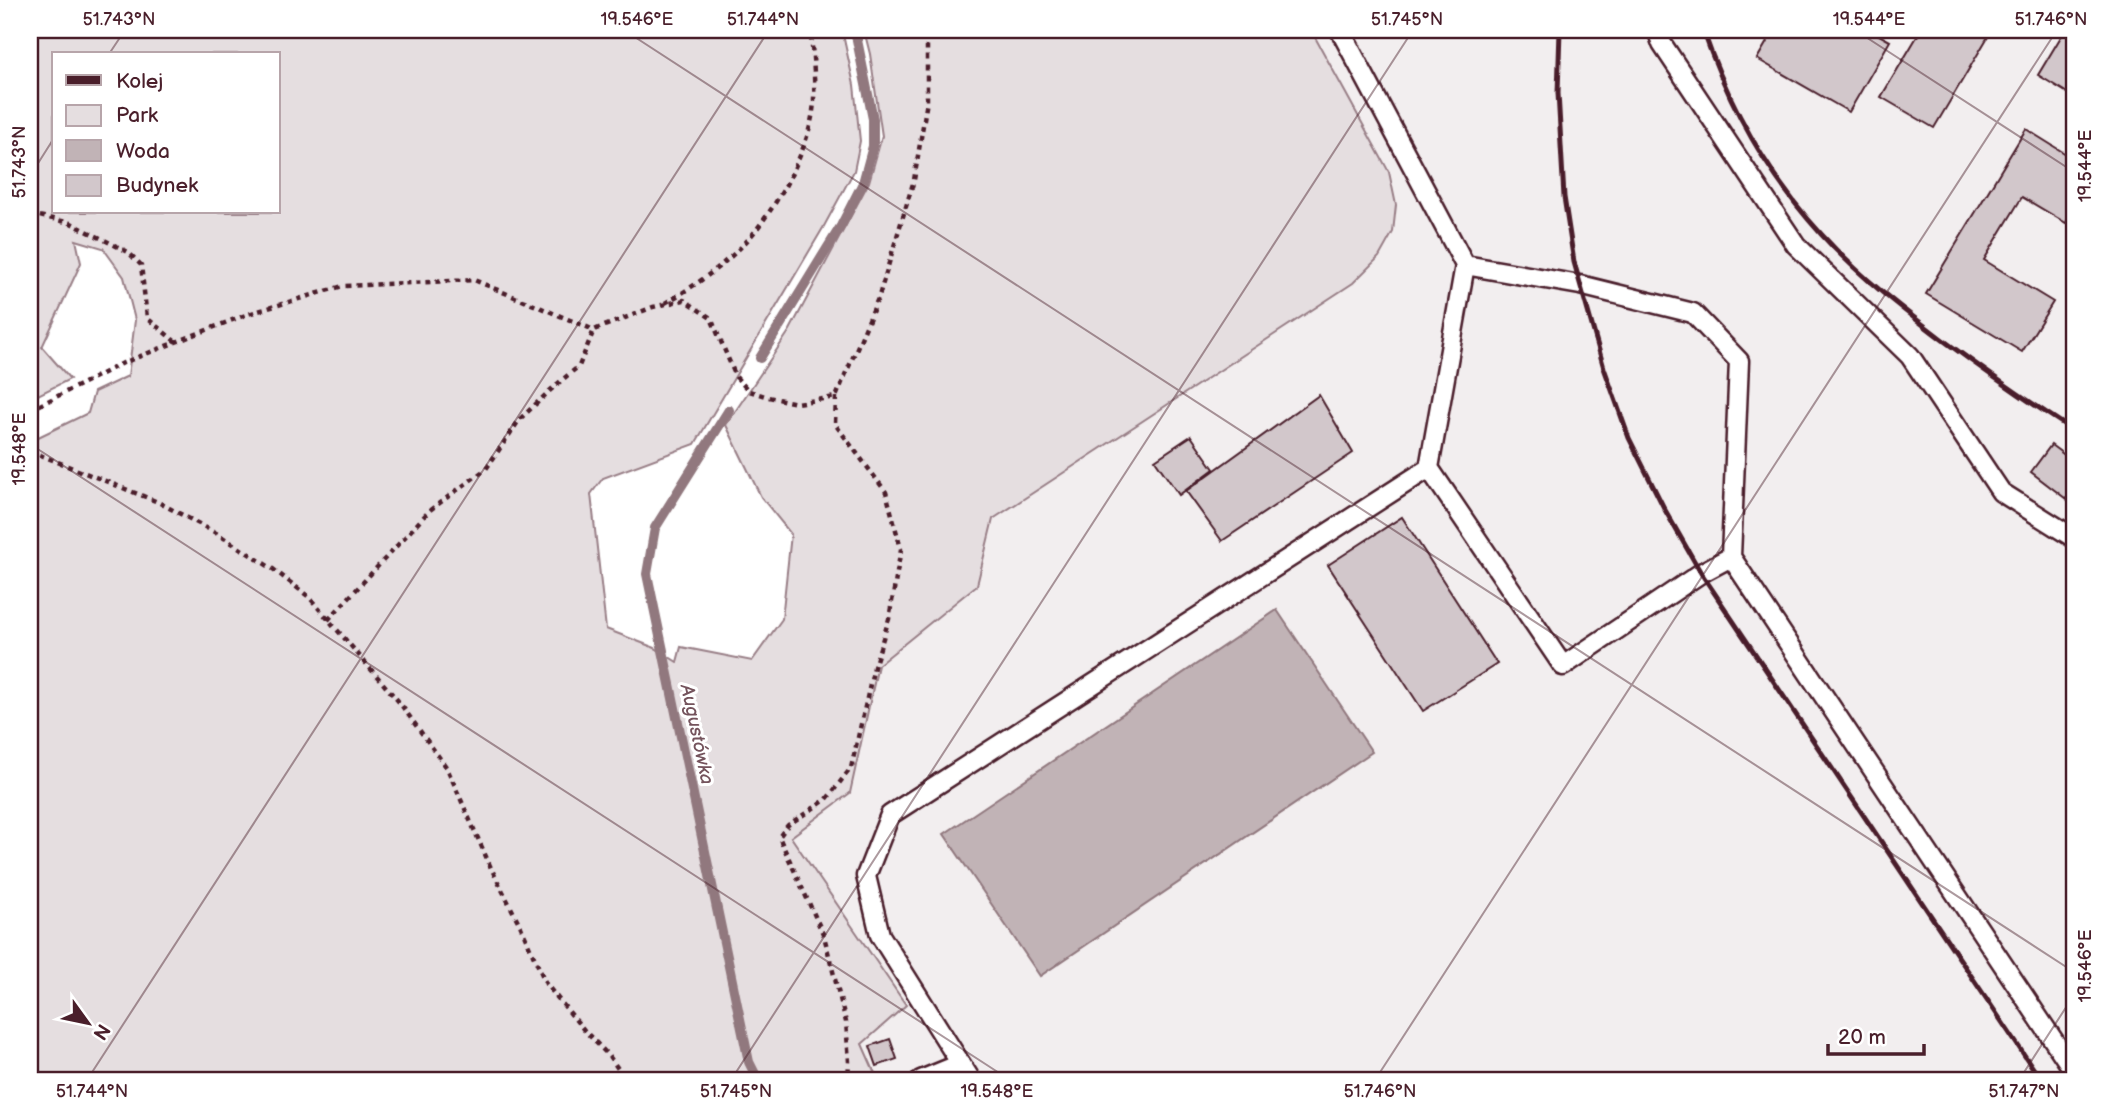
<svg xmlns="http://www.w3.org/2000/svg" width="2104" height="1110" font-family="'Balsamiq Sans',sans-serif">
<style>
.built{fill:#f2eeef}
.green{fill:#e5dee0;stroke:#987e86;stroke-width:2;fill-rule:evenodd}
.water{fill:#c1b3b6;stroke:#91787e;stroke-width:2}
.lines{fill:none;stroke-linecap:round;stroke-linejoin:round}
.stream{stroke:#91787e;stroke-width:10}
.building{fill:#d2c7cb;stroke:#4a1f2b;stroke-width:2}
.lane-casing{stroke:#4a1f2b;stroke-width:23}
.path{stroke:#4a1f2b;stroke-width:4.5;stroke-dasharray:5 5;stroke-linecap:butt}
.lane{stroke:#fff;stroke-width:18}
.rail{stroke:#4a1f2b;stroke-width:5}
.ticks{fill:none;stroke:#4a1f2b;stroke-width:2;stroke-opacity:0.45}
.labels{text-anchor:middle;stroke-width:6;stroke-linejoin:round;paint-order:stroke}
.water-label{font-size:19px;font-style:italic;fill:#74535c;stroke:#fff}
.neatline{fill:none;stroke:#4a1f2b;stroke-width:2.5}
.ticks-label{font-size:18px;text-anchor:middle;fill:#4a1f2b}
</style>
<rect width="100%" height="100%" fill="#fff"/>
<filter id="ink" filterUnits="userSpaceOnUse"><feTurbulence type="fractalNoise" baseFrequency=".0143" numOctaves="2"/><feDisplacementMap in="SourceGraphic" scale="14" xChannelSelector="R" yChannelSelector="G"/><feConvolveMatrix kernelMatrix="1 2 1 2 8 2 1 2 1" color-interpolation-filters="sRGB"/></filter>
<g filter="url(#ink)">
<path class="built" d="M1311 30H2074V1080H878L862 1044 791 836 850 793 878 665 977 585 993 519 1353 283 1389 172Z"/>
<path class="green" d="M30 30H842L854 85 860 141 854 171 823 228 695 444 603 478 591 494 606 629 655 648 677 662 681 647 752 661 782 619 791 534 761 497 726 425 790 330 869 182 882 136 870 54 864 30H1311L1389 172 1396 205 1393 232 1379 257 1353 283 993 519 977 585 878 665 850 793 791 837 906 1005 862 1044 878 1080H30V441L88 413 94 392 128 376 135 320 124 277 103 248 76 240 81 263 42 347 70 379 30 399ZM278 54V212H54V54Z"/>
<path class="water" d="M1277 610 1372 752 1040 976 944 834Z"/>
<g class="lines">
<path class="stream" d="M760 358 841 226 863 183 873 146V119L855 30
M729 410 655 528 647 574 749 1062 758 1080"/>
</g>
<path class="building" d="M1774 30H1870L1890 41 1849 112 1757 59Z
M1921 30H1992L1934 128 1881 97Z
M2065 30H2074V97L2038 75Z
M2026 129 2074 159V209L2066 223 2022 197 1984 260 2053 302 2022 352 1926 294Z
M1319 395 1353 453 1222 541 1186 491Z
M1191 436 1214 469 1179 495 1155 460Z
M2051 445 2074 462V505L2031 472Z
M1402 517 1497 664 1423 711 1328 565Z
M890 1039 897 1059 877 1066 870 1046Z"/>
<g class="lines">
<g class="lane-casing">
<path id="lane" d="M1657 30 1662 44 1796 245 1910 356 2001 492 2074 538
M1465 265 1580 285 1693 313 1739 361 1731 557 2074 1071
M1429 468 1563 666 1701 573 1731 557
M921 1080 960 1064
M971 1080 880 935 866 876 890 815 1429 468 1465 265 1340 30"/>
</g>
<path class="path" d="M30 214 71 223 128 252 141 265 147 318 176 342
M665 303C692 288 720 268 742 246 774 213 813 146 814 99 815 77 813 52 810 30
M836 397 835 424 886 492 901 549 889 619 874 667 851 768 827 799 788 825 779 837 824 936 846 1022 849 1062 848 1080
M30 410 123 363 176 342 248 314 343 286 474 280 594 330 653 307 684 300 711 318 736 377 749 391 768 397 797 403 836 397 879 296 914 180 927 101V30
M30 451 158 502 216 533 273 569 309 597 399 702 447 768 491 868 521 927 546 984 584 1030 609 1056 626 1080
M328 620 430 510 486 469 520 419 556 385 579 366 594 330"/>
<use href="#lane" class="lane"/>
<path class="rail" d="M1560 30 1558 93 1564 197 1574 262 1604 368 1629 438 1665 510 1701 573 2041 1080
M1703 30C1729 105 1769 177 1822 235 1858 275 1901 308 1943 340 1986 372 2029 402 2074 431"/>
</g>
</g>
<path class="ticks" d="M624 30 2074 972M1855 30 2074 172M109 54 125 30M30 176 54 138M30 444 1010 1080M87 1080 769 30M731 1080 1413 30M1375 1080 2057 30M2019 1080 2074 995"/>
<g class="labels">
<g class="water-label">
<text transform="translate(698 734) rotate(78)" y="7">Augustówka</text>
</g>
</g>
<rect width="2104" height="1110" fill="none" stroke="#fff" stroke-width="77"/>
<rect x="52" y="52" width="228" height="161" fill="#ffffff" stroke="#b7a5aa" stroke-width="2"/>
<rect x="66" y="75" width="35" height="10" fill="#4a1f2b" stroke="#b7a5aa" stroke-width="2"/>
<text x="116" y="88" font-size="21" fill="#4a1f2b">Kolej</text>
<rect x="66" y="105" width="35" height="21" fill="#e5dee0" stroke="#b7a5aa" stroke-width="2"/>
<text x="116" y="122" font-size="21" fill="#4a1f2b">Park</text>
<rect x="66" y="140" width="35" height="21" fill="#c1b3b6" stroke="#b7a5aa" stroke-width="2"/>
<text x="116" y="158" font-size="21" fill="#4a1f2b">Woda</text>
<rect x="66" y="175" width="35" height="21" fill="#d2c7cb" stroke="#b7a5aa" stroke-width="2"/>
<text x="116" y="192" font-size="21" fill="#4a1f2b">Budynek</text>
<g transform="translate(88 1023) rotate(123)" stroke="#ffffff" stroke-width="5" paint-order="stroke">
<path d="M0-5L12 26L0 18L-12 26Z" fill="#4a1f2b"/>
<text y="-10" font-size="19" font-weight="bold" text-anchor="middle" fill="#4a1f2b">N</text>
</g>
<path d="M1828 1044v10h96v-10" fill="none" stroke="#4a1f2b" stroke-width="3.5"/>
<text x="1838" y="1044" font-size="21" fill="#4a1f2b" stroke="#ffffff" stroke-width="5" paint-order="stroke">20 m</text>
<rect x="38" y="38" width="2028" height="1034" class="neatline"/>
<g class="ticks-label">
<text x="119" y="25">51.743°N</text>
<text x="637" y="25">19.546°E</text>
<text x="763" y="25">51.744°N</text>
<text x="1407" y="25">51.745°N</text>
<text x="1869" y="25">19.544°E</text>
<text x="2051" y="25">51.746°N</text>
<text transform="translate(19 162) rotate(-90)" y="6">51.743°N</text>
<text transform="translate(2085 166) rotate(-90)" y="6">19.544°E</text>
<text transform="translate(19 449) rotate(-90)" y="6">19.548°E</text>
<text transform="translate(2085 966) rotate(-90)" y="6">19.546°E</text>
<text x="92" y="1097">51.744°N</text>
<text x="736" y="1097">51.745°N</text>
<text x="997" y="1097">19.548°E</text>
<text x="1380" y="1097">51.746°N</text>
<text x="2024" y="1097">51.747°N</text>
</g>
</svg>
